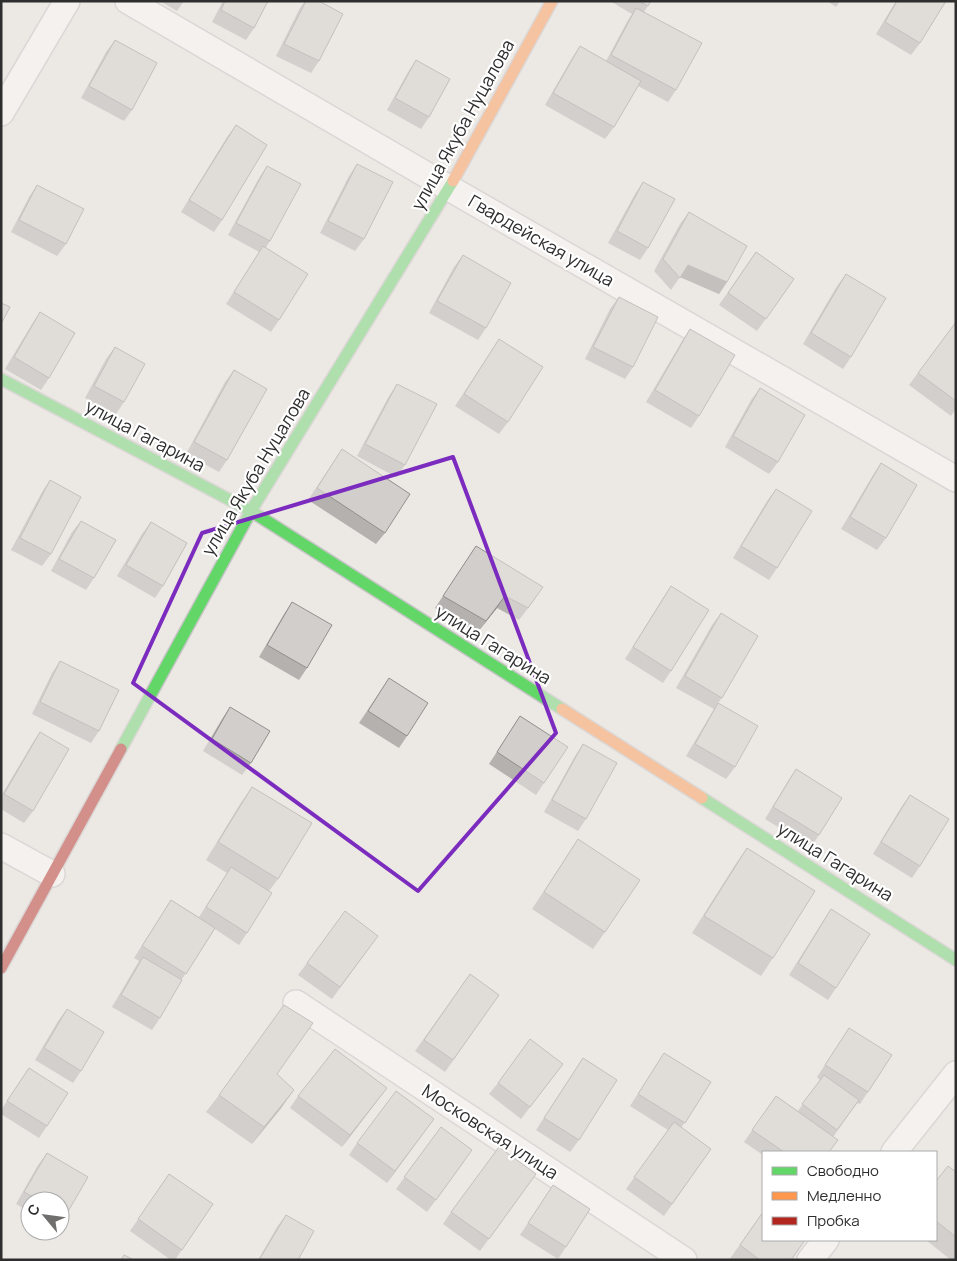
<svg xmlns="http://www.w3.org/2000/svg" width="957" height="1261" font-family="Manrope,sans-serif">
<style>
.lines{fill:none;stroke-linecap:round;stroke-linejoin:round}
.street-casing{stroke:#c5c4c5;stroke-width:28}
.fast-casing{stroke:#c5c4c5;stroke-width:14}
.slow-casing{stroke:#c5c4c5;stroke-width:14}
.jam-casing{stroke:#c5c4c5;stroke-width:14}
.street{stroke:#fcfcfb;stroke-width:25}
.fast{stroke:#63d668;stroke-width:11}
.slow{stroke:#ff974d;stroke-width:11}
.jam{stroke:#b3261e;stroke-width:11}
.wall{fill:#b4b1af}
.shaded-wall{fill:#92908e}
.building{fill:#d1cecb;stroke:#92908e}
.marked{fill:none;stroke:#7b2cbf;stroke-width:4;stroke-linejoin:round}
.labels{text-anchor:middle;stroke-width:4.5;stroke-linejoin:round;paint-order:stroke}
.street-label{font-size:18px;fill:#2e2e2e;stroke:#fff}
</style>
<rect width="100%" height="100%" fill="#ece8e4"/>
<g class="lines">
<g class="street-casing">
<path id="street" d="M128 1 449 188 956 479
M1 113 67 1
M1 846 52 874
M296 1003 684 1260
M894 1152 956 1074
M810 1260 826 1240"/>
</g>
<g class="fast-casing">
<path id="fast" d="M1 379 251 511 562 709
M121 749 251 511 453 181
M702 798 956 960"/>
</g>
<g class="slow-casing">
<path id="slow" d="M453 181 552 1
M562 709 702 798"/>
</g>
<g class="jam-casing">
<path id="jam" d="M1 968 121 749"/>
</g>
<use href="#street" class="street"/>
<use href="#fast" class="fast"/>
<use href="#slow" class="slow"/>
<use href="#jam" class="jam"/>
</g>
<path class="wall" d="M160 1H184L177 11Z
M223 1H268L254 28 246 40 212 22Z
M305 1H319V61L311 73 276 56 300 8Z
M610 1H651L644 12 676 90 668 102 638 86 614 127 605 139 545 105 572 58 580 46 606 61 628 20 632 14Z
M827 1H840L836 7Z
M896 1H946L920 43 911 55 876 34Z
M115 40 132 110 124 121 81 98 106 52Z
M416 60 429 117 421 129 387 110 408 72Z
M236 125 222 220 214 232 181 212 227 137Z
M357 164 364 239 355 251 320 233 349 176Z
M267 166 270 241 266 247 279 320 271 332 226 304 259 252 228 235 259 178Z
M643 182 648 248 640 260 608 243 635 194Z
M37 185 66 244 57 256 11 232 29 197Z
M689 212 727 282 719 294 680 277 671 290 654 271 680 224Z
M756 252 794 279 757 331 719 305Z
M463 255 486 328 478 340 429 313 454 267Z
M846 274 851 357 843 369 803 344 837 286Z
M619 297 633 367 625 379 585 359 610 309Z
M40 312 49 378 41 390 5 369 32 324Z
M956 322V409L951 416 909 385Z
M690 329 699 416 691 428 646 402 682 341Z
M499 339 508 422 499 434 455 406Z
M115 347 124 402 116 414 85 398 106 359Z
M234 370 227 460 219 472 186 454 225 382Z
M397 384 405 465 396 477 357 456 389 396Z
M760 388 778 462 769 474 725 447 751 400Z
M342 449 385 533 376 544 308 500Z
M881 463 886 538 877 550 841 529 873 475Z
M50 480 51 554 42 566 11 550 42 492Z
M776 489 777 568 769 580 733 558 767 501Z
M81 521 94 578 86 590 51 571 72 532Z
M151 522 163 586 155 598 117 576 142 534Z
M476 546 535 599 519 620 497 608 477 633 435 608Z
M671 586V671L663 683 625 659 663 598Z
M292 602 307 668 299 680 259 657 284 614Z
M721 613 722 698 718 703 735 767 726 779 686 756 714 709 676 688 712 625Z
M60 661 99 731 91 743 32 714 52 673Z
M389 678 407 736 399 748 359 723Z
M230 707 251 763 242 775 203 751 222 719Z
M520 716 544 783 536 795 489 764Z
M40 732 33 811 24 823 1 809V796L32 744Z
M583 744 586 819 578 831 544 812 575 756Z
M796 769 819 835 811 847 765 819 788 781Z
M252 787 278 879 269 891 247 933 239 945 215 929 180 982 160 1018 152 1030 112 1007 139 961 134 958 171 900 199 917 227 873 206 860 240 804Z
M910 795 920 866 912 878 873 854 902 806Z
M578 839 605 932 593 949 532 909Z
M747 848 773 958 761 976 692 933 735 865Z
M831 909 836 988 828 1000 789 975 823 921Z
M370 947 332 999 298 975 307 963Z
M470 974 499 995 445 1072 415 1051Z
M67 1009 81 1071 73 1083 35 1060 58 1021Z
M849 1028 868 1092 860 1104 857 1103 833 1137 829 1152H763V1155L744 1142 776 1096 798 1111 820 1080 817 1077Z
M664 1053 711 1082 681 1128 711 1149 664 1216 626 1189 668 1130 630 1106Z
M583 1058 579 1140 570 1152 536 1130Z
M563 1064 521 1119 489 1094 498 1083Z
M29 1068 47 1126 39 1138 1 1114V1110Z
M277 1074 282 1107 252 1144 206 1112 219 1095Z
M387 1088 342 1147 290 1108 298 1096Z
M434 1119 387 1183 349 1155 357 1143Z
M441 1127 464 1162 427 1212 396 1189Z
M47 1153 66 1215 60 1223V1201H30V1212L16 1204 38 1165Z
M956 1172V1260H951L926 1240H936V1181Z
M169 1174 213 1204 175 1260H171L130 1231Z
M536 1174 480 1251 443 1224 451 1212Z
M553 1185 566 1247 558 1259 520 1235Z
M763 1212 791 1260H729Z
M286 1215 298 1260H258L277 1227Z"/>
<path class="shaded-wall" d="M688 265 727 282 719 294 680 277Z
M505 596 497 608 477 633 486 621Z
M387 1088 378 1100 342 1147 350 1135Z
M294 1090 282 1107 252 1144 264 1127Z
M434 1119 425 1131 387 1183 395 1171Z"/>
<path class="building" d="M225 1H268L254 28 221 10Z
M306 1H319L343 14 319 61 284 44Z
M639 1H651L648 6Z
M897 1H946L920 43 885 22Z
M636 8 702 43 676 90 611 55Z
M115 40 157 63 132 110 89 86Z
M580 46 641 81 614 127 553 93Z
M416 60 450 79 429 117 395 98Z
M236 125 267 145 222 220 189 200Z
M357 164 393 182 364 239 328 221Z
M267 166 301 184 270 241 236 223Z
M643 182 675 199 648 248 617 231Z
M37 185 84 209 66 244 19 220Z
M689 212 747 246 727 282 688 265 680 278 663 259Z
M263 246 308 274 279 320 234 292Z
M756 252 794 279 766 319 728 293Z
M463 255 511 283 486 328 437 301Z
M846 274 886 298 851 357 811 333Z
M619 297 658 317 633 367 593 347Z
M1 303 10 307 1 324Z
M40 312 75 333 49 378 14 357Z
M956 322V401L918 373Z
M690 329 735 355 699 416 655 390Z
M499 339 543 367 508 422 464 394Z
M115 347 145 364 124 402 94 386Z
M234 370 267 389 227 460 194 442Z
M397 384 437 404 405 465 365 444Z
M760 388 805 415 778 462 733 436Z
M342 449 410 494 385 533 317 488Z
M881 463 917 485 886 538 850 517Z
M50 480 81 497 51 554 20 538Z
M776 489 812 511 777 568 741 546Z
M81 521 116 540 94 578 59 559Z
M151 522 187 543 163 586 126 565Z
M476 546 543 587 528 608 505 596 486 621 443 596Z
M671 586 709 610 671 671 633 647Z
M292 602 332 625 307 668 267 645Z
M721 613 758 636 722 698 685 676Z
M60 661 119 690 99 731 40 702Z
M389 678 428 703 407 736 368 711Z
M718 703 758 726 735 767 695 744Z
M230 707 270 731 251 763 212 739Z
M520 716 568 747 544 783 497 752Z
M40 732 69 749 33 811 4 794Z
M583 744 617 763 586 819 552 800Z
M796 769 842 798 819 835 773 807Z
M252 787 312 823 278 879 218 842Z
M910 795 949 819 920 866 881 842Z
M578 839 640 880 605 932 544 892Z
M747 848 815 891 773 958 704 916Z
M231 867 272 893 247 933 206 907Z
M171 900 215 928 186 974 142 946Z
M831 909 870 934 836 988 798 963Z
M345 911 378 936 340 987 307 963Z
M143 957 182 980 160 1018 121 995Z
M470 974 499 995 453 1060 424 1040Z
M284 1005 313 1023 277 1074 294 1090 264 1127 219 1095Z
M67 1009 104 1032 81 1071 44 1048Z
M849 1028 892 1055 868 1092 825 1065Z
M530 1039 563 1064 530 1107 498 1083Z
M335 1049 387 1088 350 1135 298 1096Z
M664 1053 711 1082 685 1123 638 1094Z
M583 1058 617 1080 579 1140 544 1118Z
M29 1068 68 1093 47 1126 7 1101Z
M824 1075 859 1100 837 1130 802 1104Z
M396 1091 434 1119 395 1171 357 1143Z
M776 1096 838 1140 829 1152H784L752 1130Z
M674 1122 711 1149 672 1204 634 1177Z
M441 1127 472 1150 436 1200 404 1177Z
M499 1147 536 1174 489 1239 451 1212Z
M47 1153 88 1177 66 1215 60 1212V1201H41L24 1192Z
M948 1166 956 1172V1237L936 1221V1181Z
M169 1174 213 1204 182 1250 138 1219Z
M553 1185 590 1209 566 1247 528 1223Z
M763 1212V1240H805L791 1260H760L740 1245Z
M286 1215 314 1231 298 1260H259Z
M124 1255 134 1260H121Z"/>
<path d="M0 0H957V1261H0ZM453 457 556 733 418 891 133 683 202 533Z" fill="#ece8e4" fill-opacity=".55" fill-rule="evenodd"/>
<path class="marked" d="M453 457 556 733 418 891 133 683 202 533Z"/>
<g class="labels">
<g class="street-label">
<text transform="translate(463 125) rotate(-61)" y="6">улица Якуба Нуцалова</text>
<text transform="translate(541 241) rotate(30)" y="6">Гвардейская улица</text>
<text transform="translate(145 436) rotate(28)" y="6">улица Гагарина</text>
<text transform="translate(256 472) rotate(-59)" y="6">улица Якуба Нуцалова</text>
<text transform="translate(493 645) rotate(32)" y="6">улица Гагарина</text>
<text transform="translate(835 862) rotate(32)" y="6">улица Гагарина</text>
<text transform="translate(490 1132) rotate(33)" y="6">Московская улица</text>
</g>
</g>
<rect width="957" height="1261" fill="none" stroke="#2e2e2e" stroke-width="5"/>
<rect x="762" y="1151" width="175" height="90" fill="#ffffff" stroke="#ababab"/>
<rect x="772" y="1167" width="25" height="8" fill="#63d668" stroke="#ababab"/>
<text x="807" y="1176" font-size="15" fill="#2e2e2e">Свободно</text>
<rect x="772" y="1192" width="25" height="8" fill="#ff974d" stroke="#ababab"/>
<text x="807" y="1201" font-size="15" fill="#2e2e2e">Медленно</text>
<rect x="772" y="1217" width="25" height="8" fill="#b3261e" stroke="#ababab"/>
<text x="807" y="1226" font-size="15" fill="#2e2e2e">Пробка</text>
<g transform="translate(45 1216) rotate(299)"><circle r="24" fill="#ffffff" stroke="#ababab"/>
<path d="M0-4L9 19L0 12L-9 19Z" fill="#706f6e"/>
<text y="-8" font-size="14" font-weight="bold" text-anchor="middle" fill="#2e2e2e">С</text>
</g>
</svg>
